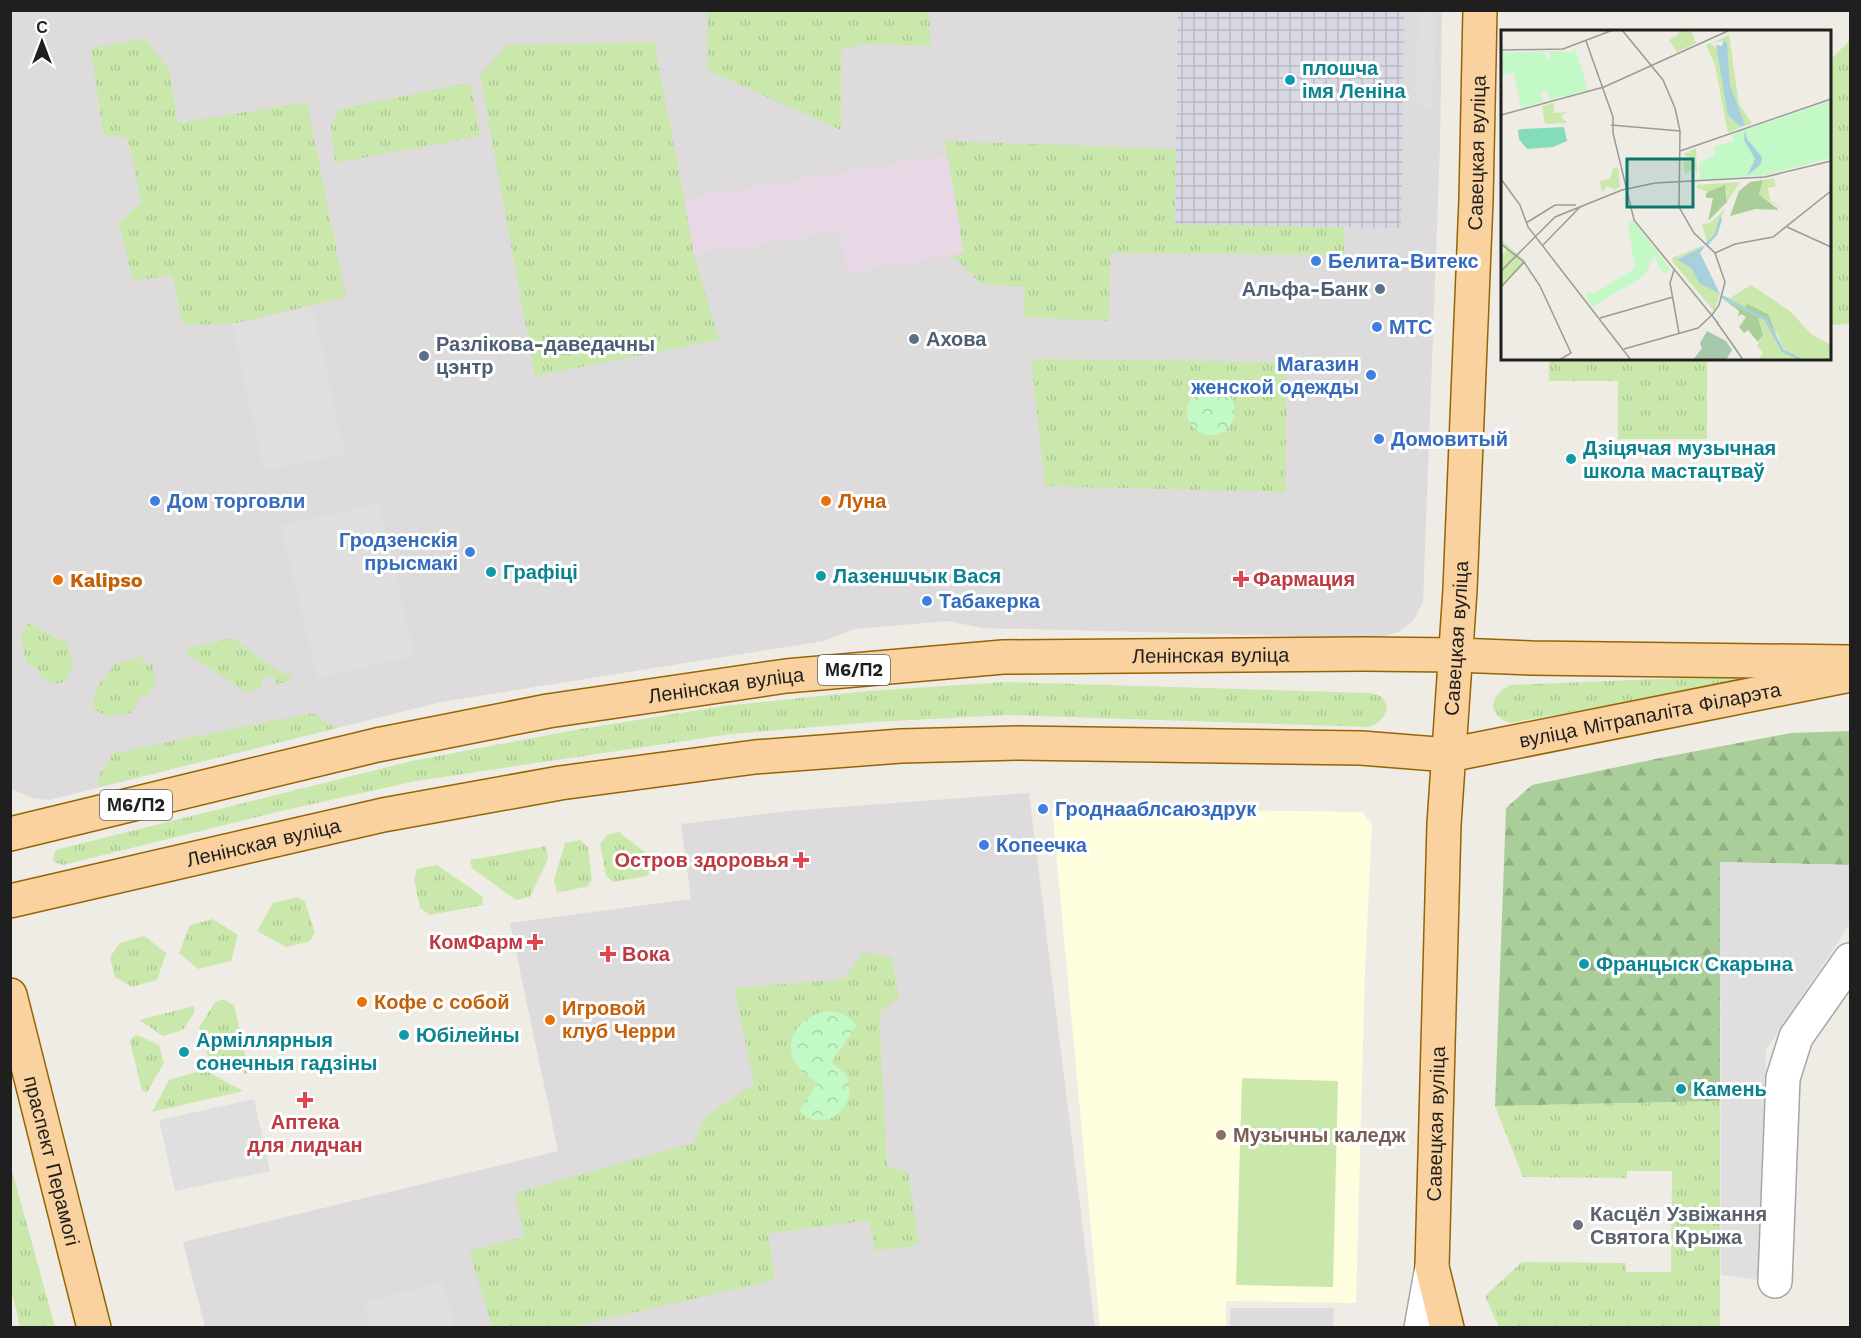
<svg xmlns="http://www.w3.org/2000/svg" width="1861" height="1338" font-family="'Work Sans',sans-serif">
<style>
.residential{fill:#dddbdb}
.industrial{fill:#e8d7e5}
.education{fill:#fefedf}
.grass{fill:url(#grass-tufts)}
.forest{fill:url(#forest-firs)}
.park{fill:url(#park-crowns)}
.garden{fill:#cae8ac}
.parking{fill:#dfdfdf}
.plaza{fill:url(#plaza-grid)}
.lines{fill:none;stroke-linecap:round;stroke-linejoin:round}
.minor-casing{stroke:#a6a6a6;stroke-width:36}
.major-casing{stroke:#966403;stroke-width:36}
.minor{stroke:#fff;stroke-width:33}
.major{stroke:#fad29f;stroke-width:33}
.culture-dot{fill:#0f9aa8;stroke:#fff;stroke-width:2}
.shop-dot{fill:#3f7fe0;stroke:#fff;stroke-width:2}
.service-dot{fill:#5c6f8a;stroke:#fff;stroke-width:2}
.food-dot{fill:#e8710a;stroke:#fff;stroke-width:2}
.health-dot{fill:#e0444e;stroke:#fff;stroke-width:2}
.education-dot{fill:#8d6e63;stroke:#fff;stroke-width:2}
.worship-dot{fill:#6b7280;stroke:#fff;stroke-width:2}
.labels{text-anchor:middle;stroke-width:6;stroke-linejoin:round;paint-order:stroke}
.shield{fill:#fff;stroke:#626262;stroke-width:1.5}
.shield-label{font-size:18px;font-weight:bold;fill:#1f1f1f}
.culture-label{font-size:20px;font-weight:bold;fill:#0d838f;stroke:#fff;text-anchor:start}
.street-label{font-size:20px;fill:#1f1f1f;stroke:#fff}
.shop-label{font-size:20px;font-weight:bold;fill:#366cbe;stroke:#fff;text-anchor:start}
.service-label{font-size:20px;font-weight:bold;fill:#4e5e75;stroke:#fff;text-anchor:start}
.food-label{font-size:20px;font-weight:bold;fill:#c56008;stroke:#fff;text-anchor:start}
.health-label{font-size:20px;font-weight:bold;fill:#be3a42;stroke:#fff;text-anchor:start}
.education-label{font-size:20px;font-weight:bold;fill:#785e54;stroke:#fff;text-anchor:start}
.worship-label{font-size:20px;font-weight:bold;fill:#5b616d;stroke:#fff;text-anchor:start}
.inset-river{fill:none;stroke:#a6d0dc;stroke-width:3}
.inset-road{fill:none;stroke:#9c9a96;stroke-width:1.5}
.view{fill:#0f766e;fill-opacity:0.15;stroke:#0f766e;stroke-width:3}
.inset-edge{fill:none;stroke:#1f1f1f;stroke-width:3}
</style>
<defs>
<pattern id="grass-tufts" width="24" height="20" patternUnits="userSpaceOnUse" patternTransform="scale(1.5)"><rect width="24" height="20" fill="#cae8ac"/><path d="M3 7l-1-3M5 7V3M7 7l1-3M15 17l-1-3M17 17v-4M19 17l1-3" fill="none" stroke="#adc794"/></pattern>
<pattern id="forest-firs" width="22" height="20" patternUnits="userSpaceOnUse" patternTransform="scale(1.5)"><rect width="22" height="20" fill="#aace9a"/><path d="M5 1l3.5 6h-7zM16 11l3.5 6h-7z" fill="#92b084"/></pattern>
<pattern id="park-crowns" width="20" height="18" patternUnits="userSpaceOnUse" patternTransform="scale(1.5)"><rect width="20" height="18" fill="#c3f8c7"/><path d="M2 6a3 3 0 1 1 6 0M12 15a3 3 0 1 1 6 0" fill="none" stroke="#a7d4aa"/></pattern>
<pattern id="plaza-grid" width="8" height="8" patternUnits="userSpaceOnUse" patternTransform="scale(1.5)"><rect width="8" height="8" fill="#d9d9e5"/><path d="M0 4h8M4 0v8" fill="none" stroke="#babac4"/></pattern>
</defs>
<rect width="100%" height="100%" fill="#efece5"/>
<path class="residential" d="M11 11H1442L1440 147 1423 602 1413 621 1398 632 1379 638 983 628 947 621 855 629 824 641 441 702 49 800 32 798 11 789Z
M1029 793 1095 1327H205L183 1242 558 1151 510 923 691 899 681 824 788 811Z
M1231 1308H1334L1333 1327H1230Z"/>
<path class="industrial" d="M948 155 964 254 847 273 840 232 694 255 684 198Z"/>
<path class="education" d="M1052 808 1362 812 1372 824 1365 970 1356 1303 1226 1301V1327H1100Z"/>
<path class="grass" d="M707 11H929L931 46 866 44 841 49V130L707 70Z
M145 39 169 69 178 123 307 102 346 297 232 324 183 325 172 275 133 281 119 224 141 202 128 138 103 134 91 48Z
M1850 40V324L1830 325V60Z
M654 42 684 198 694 255 719 340 535 376 480 74 507 45Z
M470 83 480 136 335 163 331 126 340 109Z
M945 141 1176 149 1175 224 1344 227V255L1110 253 1109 321 1023 317 1025 287 982 284 952 256 964 253Z
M1031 359 1287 362 1285 492 1045 486Z
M1549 359H1707V439H1618V381H1549Z
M28 623 68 643 73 669 64 682 55 684 39 676V670L26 663 21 635Z
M232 638 283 674 290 673 291 681 276 684 274 676 261 678 262 688 247 692 188 655 187 648Z
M145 656 141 665 152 663 156 682 147 696 141 695 131 713 108 717 94 709C90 691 105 677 115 664Z
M1781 674 1510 723C1486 714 1489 696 1510 685Z
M1007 682 1370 693C1373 694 1377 694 1380 696 1395 707 1382 723 1369 727L1008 715 873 722 731 734 416 781 281 811 63 865 54 862C53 856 53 853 59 849L412 761 569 731 724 706 868 691Z
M312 713 336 728 99 787 97 778 114 753Z
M619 832 651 857 653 867 647 876 613 882 606 876 600 844 607 835Z
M580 840 588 847 592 880 587 887 557 892 554 880 565 843Z
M546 846 548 859 530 897 516 900 472 868 470 860Z
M437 865 482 896 483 905 430 915 420 908 414 879 417 869Z
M298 897 305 901 315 933 310 941 286 947 257 931 273 903Z
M213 919 238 935 231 961 198 969 179 953 190 925Z
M144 936 166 953 157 980 132 987 115 977 110 957 120 943Z
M863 952 892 957 899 998 879 1013 887 1166 908 1172 919 1245 875 1251 869 1220 768 1234 775 1280 566 1328 492 1327 469 1251 524 1237 515 1193 693 1143 705 1118 754 1083 734 988 844 979Z
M224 1000 234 1005 249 1072 247 1074 208 1056 199 1027 216 1001Z
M194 1006V1013L183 1030 163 1036 139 1020Z
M137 1035 159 1045 164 1063 147 1092 142 1091 130 1041 134 1036Z
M204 1070 243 1091 152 1112 169 1080Z
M1720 1101V1327H1499L1485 1296 1522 1262 1626 1263V1272H1671L1672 1171H1627V1178L1523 1177 1495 1106Z
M11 1167 55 1327H20L11 1289Z"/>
<path class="forest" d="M1850 731V865L1720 862V1101L1495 1106 1506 808 1532 785 1665 757 1791 733Z"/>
<path class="park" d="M1187 411a24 24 0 1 1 48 0a24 24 0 1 1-48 0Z
M825 1011C839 1012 847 1015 857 1025L831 1063C875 1086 831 1143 799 1111L818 1083C779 1063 783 1023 825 1011Z"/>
<path class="garden" d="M1242 1078 1338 1081 1333 1287 1236 1285Z"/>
<path class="parking" d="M1418 11H1435L1433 111 1416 104Z
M313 306 345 454 264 471 232 324Z
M379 503 415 656 317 678 281 526Z
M1720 862 1850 865V924L1766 1050 1760 1280 1721 1275Z
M254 1099 270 1171 175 1191 159 1120Z
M443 1282 455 1327H370L364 1302Z"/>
<path class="plaza" d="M1178 11H1404L1401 228 1175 224Z"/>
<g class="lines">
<g class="minor-casing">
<path id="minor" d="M1775 1281 1783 1078 1796 1037 1850 960
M1421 1328 1432 1267"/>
</g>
<g class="major-casing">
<g id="major">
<path id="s1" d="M10 834 377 745 548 711 786 676 1003 657 1363 654 1456 655 1532 658 1849 662"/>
<path id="s2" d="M10 901 383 815 560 783 755 757 901 746 1018 743 1361 748 1449 755 1850 675"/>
<path id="s3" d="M10 995 94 1328"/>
<path id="s4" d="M1447 1328 1432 1267 1444 824 1460 590 1476 200 1480 10"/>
</g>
</g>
<use href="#minor" class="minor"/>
<use href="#major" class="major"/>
</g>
<g class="culture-dot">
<circle cx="1290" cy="80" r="6"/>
<circle cx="1571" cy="459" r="6"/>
<circle cx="491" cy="572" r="6"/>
<circle cx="821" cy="576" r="6"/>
<circle cx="1584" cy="964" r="6"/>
<circle cx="404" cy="1035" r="6"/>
<circle cx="184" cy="1052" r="6"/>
<circle cx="1681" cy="1089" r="6"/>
</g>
<g class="shop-dot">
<circle cx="1316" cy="261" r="6"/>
<circle cx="1377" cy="327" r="6"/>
<circle cx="1371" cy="375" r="6"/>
<circle cx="1379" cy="439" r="6"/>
<circle cx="155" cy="501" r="6"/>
<circle cx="470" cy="552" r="6"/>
<circle cx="927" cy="601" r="6"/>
<circle cx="1043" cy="809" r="6"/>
<circle cx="984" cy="845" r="6"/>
</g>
<g class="service-dot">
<circle cx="1380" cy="289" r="6"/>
<circle cx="914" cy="339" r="6"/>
<circle cx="424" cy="356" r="6"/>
</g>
<g class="food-dot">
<circle cx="826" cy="501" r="6"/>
<circle cx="58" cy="580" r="6"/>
<circle cx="362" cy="1002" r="6"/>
<circle cx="550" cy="1020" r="6"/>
</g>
<g class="health-dot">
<path d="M1238 570h6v6h6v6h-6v6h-6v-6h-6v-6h6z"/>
<path d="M798 851h6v6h6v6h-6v6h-6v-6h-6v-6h6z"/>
<path d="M532 933h6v6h6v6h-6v6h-6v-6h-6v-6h6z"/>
<path d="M605 945h6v6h6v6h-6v6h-6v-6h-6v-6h6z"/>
<path d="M302 1091h6v6h6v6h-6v6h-6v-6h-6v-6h6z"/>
</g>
<circle class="education-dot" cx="1221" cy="1135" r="6"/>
<circle class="worship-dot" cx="1578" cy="1225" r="6"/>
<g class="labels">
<g class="shield">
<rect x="818" y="655" width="72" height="30" rx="4.5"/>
<rect x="100" y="790" width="72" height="30" rx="4.5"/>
</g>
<g class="shield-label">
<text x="854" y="676">М6/П2</text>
<text x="136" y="811">М6/П2</text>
</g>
<g class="culture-label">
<text x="1302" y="75">плошча<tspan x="1302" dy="23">імя Леніна</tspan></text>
<text x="1583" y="455">Дзіцячая музычная<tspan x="1583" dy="23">школа мастацтваў</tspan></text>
<text x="503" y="579">Графіці</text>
<text x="833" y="583">Лазеншчык Вася</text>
<text x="1596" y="971">Францыск Скарына</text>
<text x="416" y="1042">Юбілейны</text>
<text x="196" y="1047">Арміллярныя<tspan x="196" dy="23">сонечныя гадзіны</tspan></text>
<text x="1693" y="1096">Камень</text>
</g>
<g class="street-label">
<text dy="7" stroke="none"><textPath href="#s4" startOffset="1178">Савецкая вуліца</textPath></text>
<text dy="7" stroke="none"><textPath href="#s4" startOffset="692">Савецкая вуліца</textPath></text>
<text dy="7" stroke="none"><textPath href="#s1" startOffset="1218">Ленінская вуліца</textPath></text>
<text dy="7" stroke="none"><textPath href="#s1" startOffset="732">Ленінская вуліца</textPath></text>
<text dy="7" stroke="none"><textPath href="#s2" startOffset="1659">вуліца Мітрапаліта Філарэта</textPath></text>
<text dy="7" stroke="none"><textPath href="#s2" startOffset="260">Ленінская вуліца</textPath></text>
<text dy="7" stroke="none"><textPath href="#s4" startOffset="206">Савецкая вуліца</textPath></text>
<text dy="7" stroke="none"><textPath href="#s3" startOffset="171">праспект Перамогі</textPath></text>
</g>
<g class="shop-label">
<text x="1328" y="268">Белита-Витекс</text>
<text x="1389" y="334">МТС</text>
<text x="1359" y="371" text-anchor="end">Магазин<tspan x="1359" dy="23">женской одежды</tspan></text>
<text x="1391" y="446">Домовитый</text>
<text x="167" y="508">Дом торговли</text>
<text x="458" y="547" text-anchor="end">Гродзенскія<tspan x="458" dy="23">прысмакі</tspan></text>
<text x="939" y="608">Табакерка</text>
<text x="1055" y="816">Гроднааблсаюздрук</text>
<text x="996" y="852">Копеечка</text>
</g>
<g class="service-label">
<text x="1368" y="296" text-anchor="end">Альфа-Банк</text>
<text x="926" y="346">Ахова</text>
<text x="436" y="351">Разлікова-даведачны<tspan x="436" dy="23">цэнтр</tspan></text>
</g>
<g class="food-label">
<text x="838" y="508">Луна</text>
<text x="70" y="587">Kalipso</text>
<text x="374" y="1009">Кофе с собой</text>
<text x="562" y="1015">Игровой<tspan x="562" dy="23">клуб Черри</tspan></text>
</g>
<g class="health-label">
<text x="1253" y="586">Фармация</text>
<text x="789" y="867" text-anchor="end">Остров здоровья</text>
<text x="523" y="949" text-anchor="end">КомФарм</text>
<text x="622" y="961">Вока</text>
<text x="305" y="1129" text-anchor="middle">Аптека<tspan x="305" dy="23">для лидчан</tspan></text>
</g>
<g class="education-label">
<text x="1233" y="1142">Музычны каледж</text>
</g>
<g class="worship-label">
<text x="1590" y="1221">Касцёл Узвіжання<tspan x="1590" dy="23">Святога Крыжа</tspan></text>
</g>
</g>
<g transform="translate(1501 30)">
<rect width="330" height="330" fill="#efece5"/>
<path d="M177 0H190L195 13 176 22 168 10 178 4ZM228 5 238 74 251 93 244 96 229 55 225 11 211 13ZM210 13 218 21 228 86 240 97 227 103 214 35 205 15ZM53 73V83L66 82 60 86 66 93 44 94 41 76ZM195 118 196 143 193 139 184 144 182 132 193 130 182 124ZM117 137 119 157 114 160 106 156 101 162 99 151 109 149 112 138ZM273 148 275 156 267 158 269 170 294 188 258 164 262 150ZM239 152 226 172V160L210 163 196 158V155ZM224 179 214 202 206 212 201 194 209 193ZM0 210 25 231 0 258V227L5 221ZM203 215 199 219 176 228 190 238 198 253 219 264 213 281 171 231V228ZM250 255 289 281 310 304 330 315V330H305L284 321 266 283 247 274 242 278 222 266 229 268ZM257 287 265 291 283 323 300 330H257L262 323 256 316 262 305Z" fill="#cae8ac"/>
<path d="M262 150 258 164 278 180 254 179 229 186 238 161 249 152ZM224 155 226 172 207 191 212 168H205V163ZM222 269 257 287 262 305 257 312 247 300 243 303 238 297 245 287 240 284 237 287 238 281ZM247 274 267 284 276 305 264 288 242 278Z" fill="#aace9a"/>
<path d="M206 301 225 311 231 320 225 330H192L201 318 199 313Z" fill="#a6c8ab"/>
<path d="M74 18 87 60 49 70 46 60 40 62 43 72 20 78 13 42 2 45 0 23 43 21 46 29 50 28 48 21 71 22ZM330 71V128L264 145 199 150 198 134 214 124 213 116 233 111 231 104ZM133 191 170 240 162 244 153 225 144 245 91 277 84 266 87 262 93 264 134 238 127 193Z" fill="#c3f8c7"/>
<path d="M63 97 66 111 52 117 26 119 18 109 17 100 21 99Z" fill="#84ddba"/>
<path d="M223 10 226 13 229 55 244 95 240 97 227 85 215 15 221 16ZM244 99 246 109 261 127 260 134 246 146 254 129 243 110ZM204 216 199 223 219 264 198 253 190 238 176 229Z" fill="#a6d0dc"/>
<path class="inset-river" d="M205 215 215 204 220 188M220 266 265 290 282 321 301 330"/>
<path class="inset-road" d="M121 0 162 50 174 78 179 101 178 177 193 203 214 223 224 252 218 275 211 285M85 11 112 87V103L133 190 217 293M0 20 62 19 112 0M0 85 103 57 229 0M110 95 179 101M179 121 330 69M0 149 19 175 27 197 130 330M25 193 54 175H75M286 197 330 217M0 214 23 232 0 257M42 215 79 177M214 223 234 214 272 207 330 161M23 232 39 256 70 323 58 330M173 240 169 253 178 303M0 241 54 187 121 160 154 153 264 147 330 131M99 288 172 267M215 291 234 318M232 315 242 330M123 319 197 298 211 285"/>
<path class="view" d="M126 129H192V177H126Z"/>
<rect width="330" height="330" class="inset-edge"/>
</g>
<rect width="1861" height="1338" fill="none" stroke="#1f1f1f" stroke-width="24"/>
<g transform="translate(42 42)" stroke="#ffffff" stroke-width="4.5" paint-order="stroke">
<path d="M0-4.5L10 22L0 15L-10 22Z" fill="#1f1f1f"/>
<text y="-9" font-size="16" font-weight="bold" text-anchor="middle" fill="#1f1f1f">С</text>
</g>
</svg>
